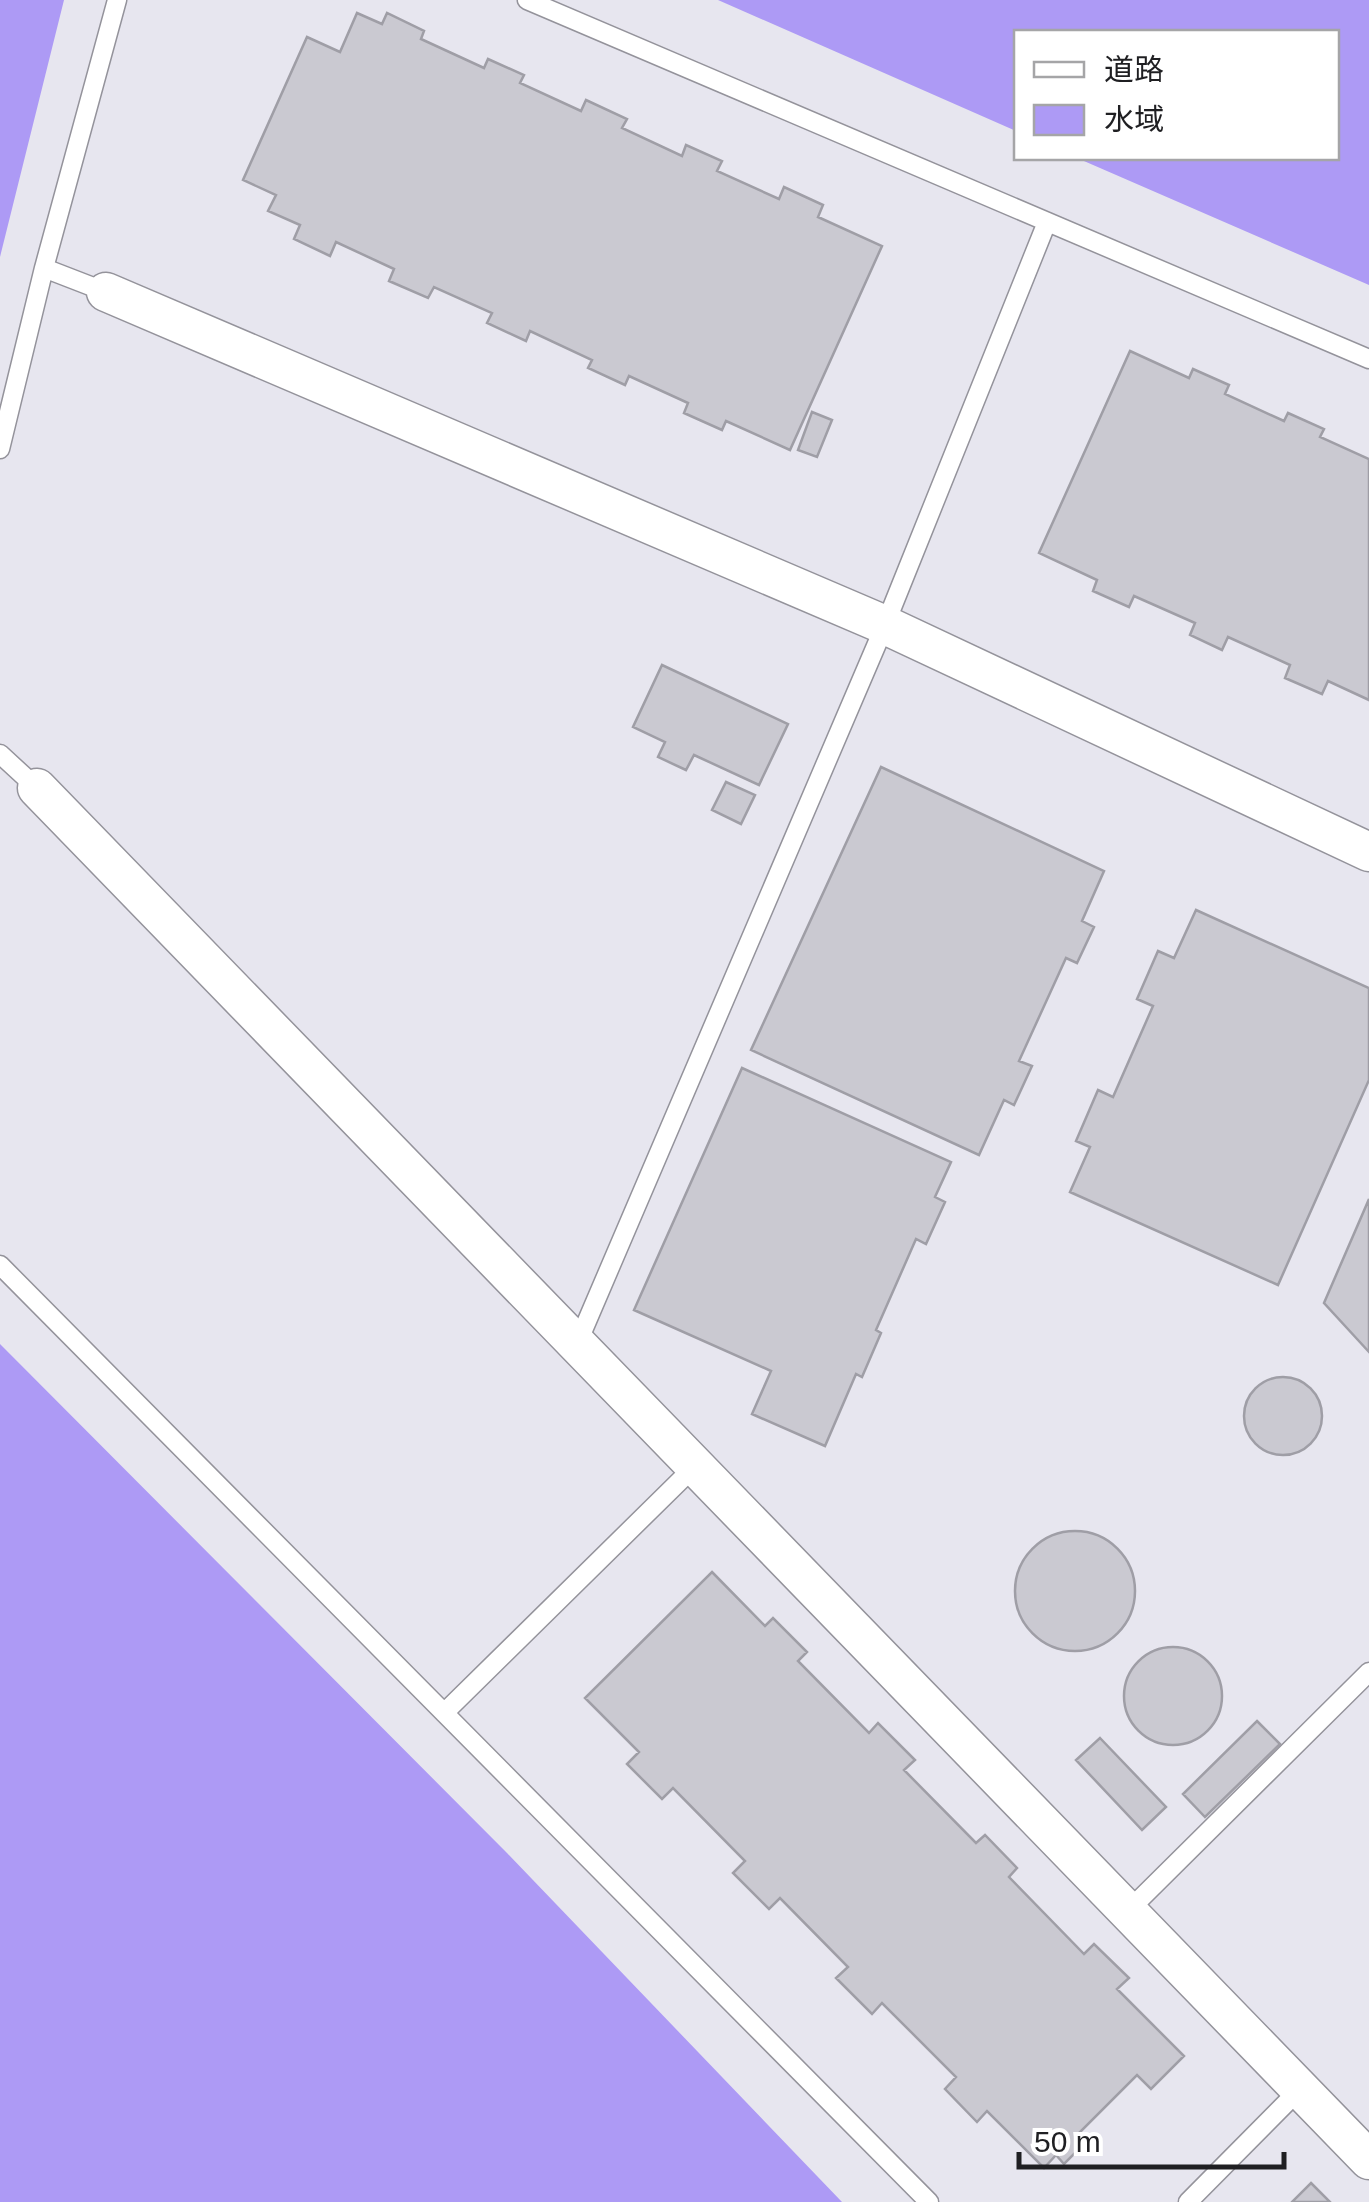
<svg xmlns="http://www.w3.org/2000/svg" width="1369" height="2202" font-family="Helvetica,'Noto Sans JP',sans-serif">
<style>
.water{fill:#ad9af5}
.building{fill:#cac9d1;stroke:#9f9ea6;stroke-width:2.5}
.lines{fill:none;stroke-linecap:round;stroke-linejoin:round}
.lane-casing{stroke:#94939b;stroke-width:21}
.street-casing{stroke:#94939b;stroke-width:41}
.lane{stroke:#fff;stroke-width:18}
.street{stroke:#fff;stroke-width:38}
</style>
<rect width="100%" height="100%" fill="#e7e6ef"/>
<path class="water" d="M0 0H64L0 257Z
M718 0H1369V285L1077 158H1336V32H1016V131Z
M0 1344 507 1853 842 2202H0Z"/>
<path class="building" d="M357 13 382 24 387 13 424 31 421 39 484 68 488 59 524 75 520 83 581 111 586 100 627 119 622 128 682 156 686 145 722 161 717 171 779 199 784 187 823 205 818 217 882 246 790 450 726 421 722 430 684 413 688 403 629 376 625 385 588 368 592 360 530 331 526 341 487 323 492 313 434 287 428 298 389 281 394 269 336 242 330 256 294 239 300 225 268 211 276 195 243 180 307 37 340 52Z
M1130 351 1189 378 1193 369 1229 385 1225 394 1284 421 1288 413 1324 429 1320 437 1369 459V700L1328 681 1322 694 1285 678 1290 665 1228 637 1222 650 1190 635 1195 623 1134 596 1129 607 1093 591 1097 580 1039 553Z
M812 412 832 420 817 457 798 450Z
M662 665 788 724 759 785 694 755 686 770 658 757 665 742 633 727Z
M881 767 1104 871 1082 921 1094 927 1077 963 1066 958 1019 1061 1032 1066 1014 1105 1004 1100 979 1155 751 1050Z
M726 782 755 795 741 824 712 810Z
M1196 910 1369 988V1080L1278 1285 1070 1192 1090 1147 1076 1141 1098 1090 1113 1097 1153 1006 1137 999 1158 951 1174 958Z
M742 1068 951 1162 935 1197 945 1202 926 1244 916 1239 876 1330 881 1333 862 1377 856 1374 825 1446 752 1414 771 1371 634 1310Z
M1369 1199V1352L1324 1303Z
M1244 1416a39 39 0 1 1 78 0a39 39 0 1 1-78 0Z
M1015 1591a60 60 0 1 1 120 0a60 60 0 1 1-120 0Z
M712 1572 765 1626 773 1618 807 1652 798 1661 869 1733 878 1723 915 1760 904 1770 976 1843 985 1835 1017 1868 1009 1877 1084 1954 1094 1944 1129 1978 1117 1989 1184 2056 1151 2089 1137 2075 1077 2135 1085 2143 1064 2164 1056 2155 1044 2168 987 2111 977 2122 945 2089 956 2077 882 2003 872 2014 836 1978 848 1967 780 1898 769 1909 733 1873 745 1861 673 1788 662 1799 627 1764 639 1752 585 1698Z
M1124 1696a49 49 0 1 1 98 0a49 49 0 1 1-98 0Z
M1257 1721 1280 1744 1205 1817 1183 1794Z
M1100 1738 1166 1807 1142 1830 1076 1760Z
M1311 2183 1330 2202H1292Z"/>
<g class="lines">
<g class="lane-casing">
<path id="lane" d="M527 0 1369 359
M106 292 44 268 117 0
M0 449 44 268
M0 754 37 788
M0 1265 929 2202
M578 1342 885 625 1047 222
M444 1713 695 1466
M1127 1912 1369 1672
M1188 2202 1300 2089"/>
</g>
<g class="street-casing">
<path id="street" d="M106 292 885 625 1369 852
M37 788 1369 2160"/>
</g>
<use href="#lane" class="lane"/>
<use href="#street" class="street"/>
</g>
<rect x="1014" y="30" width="325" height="130" fill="#ffffff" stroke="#a5a5a7" stroke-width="2.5"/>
<rect x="1034" y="62" width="50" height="15" fill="#ffffff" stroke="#a5a5a7" stroke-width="2.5"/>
<text x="1104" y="80" font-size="30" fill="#1f1f22">道路</text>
<rect x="1034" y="105" width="50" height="30" fill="#ad9af5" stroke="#a5a5a7" stroke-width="2.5"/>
<text x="1104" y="130" font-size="30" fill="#1f1f22">水域</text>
<path d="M1019 2152v15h265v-15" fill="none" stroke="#1f1f22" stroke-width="5"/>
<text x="1034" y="2152" font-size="30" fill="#1f1f22" stroke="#ffffff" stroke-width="8" paint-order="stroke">50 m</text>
</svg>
